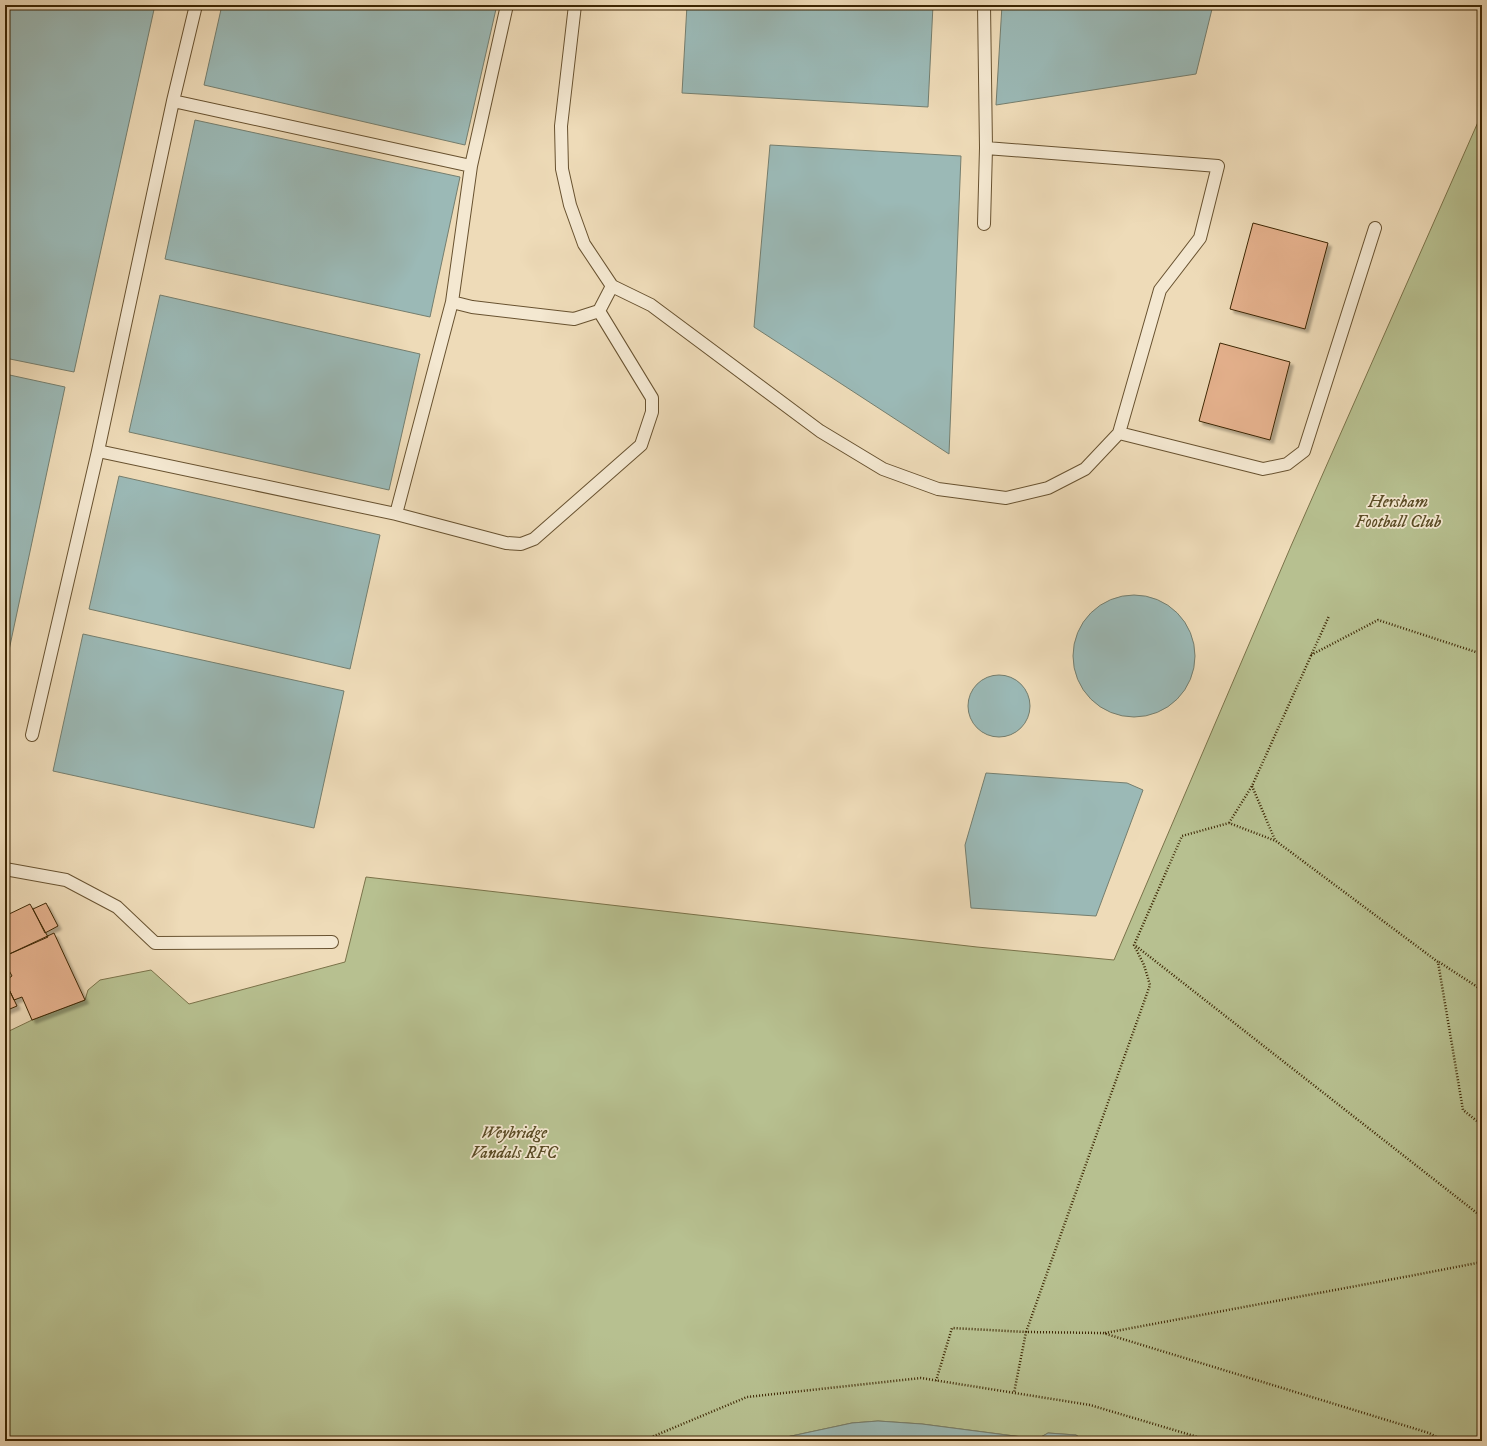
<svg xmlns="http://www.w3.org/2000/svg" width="1487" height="1446" font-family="'IM FELL DW Pica',serif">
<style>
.green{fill:#b7c090;stroke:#7a7249}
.water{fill:#9bb9b6;stroke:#757e6e}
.building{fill:#e6b28e;stroke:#3c2502;filter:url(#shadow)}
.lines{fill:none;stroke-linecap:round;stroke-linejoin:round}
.service-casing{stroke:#685230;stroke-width:14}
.path{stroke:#3c2502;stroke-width:2.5;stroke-dasharray:1 2;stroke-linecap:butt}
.service{stroke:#f4e8d1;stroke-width:12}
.labels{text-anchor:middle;stroke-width:3.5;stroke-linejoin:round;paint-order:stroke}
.park-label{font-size:17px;font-style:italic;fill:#5b4c26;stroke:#f4e8d1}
</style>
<defs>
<filter id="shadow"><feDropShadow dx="3.5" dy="3.5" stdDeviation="1" flood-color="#0004"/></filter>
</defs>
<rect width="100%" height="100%" fill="#eedbb8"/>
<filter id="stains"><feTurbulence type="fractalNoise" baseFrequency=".005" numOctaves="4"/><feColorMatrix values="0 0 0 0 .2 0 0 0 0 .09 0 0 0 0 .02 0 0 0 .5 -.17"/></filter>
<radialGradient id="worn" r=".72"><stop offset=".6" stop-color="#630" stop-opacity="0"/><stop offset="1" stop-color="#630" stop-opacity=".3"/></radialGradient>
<path class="green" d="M1482 113V1441H1085L1076 1435 1048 1433 1038 1439 922 1424 878 1421 852 1423 768 1441H5V1033L32 1020 85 1000 88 990 100 980 151 970 189 1004 345 962 366 877 977 947 1114 960 1291 546Z"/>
<path class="water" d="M5 5H155L74 372 5 358Z
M222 5H478L496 9 465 145 204 85Z
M687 5H933L928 107 682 93Z
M1002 5H1213L1196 74 996 105Z
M195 120 460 177 430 317 165 259Z
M770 145 961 156 949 454 754 327Z
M160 295 420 354 389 490 129 432Z
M5 374 65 387 5 669Z
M119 476 380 535 350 669 89 609Z
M1073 656a61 61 0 1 1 122 0a61 61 0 1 1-122 0Z
M83 634 344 691 314 828 53 771Z
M968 706a31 31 0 1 1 62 0a31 31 0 1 1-62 0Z
M986 773 1127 783 1143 790 1096 916 971 908 965 845Z
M878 1421 922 1424 1037 1439 1048 1433 1076 1435 1085 1441H768L852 1423Z"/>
<path class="building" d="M1253 223 1328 243 1305 329 1230 309Z
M1220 343 1290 362 1270 440 1199 421Z
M46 903 58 926 45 933 33 909Z
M30 904 48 937 5 956V916Z
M54 933 85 1000 32 1020 22 997 14 1000 5 981 12 976 5 963V956Z
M5 981 17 1006 5 1011Z"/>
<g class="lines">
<g class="service-casing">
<path id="service" d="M575 5 561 126 562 169 570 205 584 244 612 286 651 305 820 431 883 469 938 489 1006 498 1048 488 1085 469 1119 433 1160 290 1200 238 1218 166 986 148
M984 5 986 148 984 224
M173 101 471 166 452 302
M471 166 507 5
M1119 433 1263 469 1287 464 1304 451 1375 228
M98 451 173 101 196 5
M396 514 506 543 521 544 534 539 641 445 652 412V398L599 311
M32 735 98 451 396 514 452 302 472 307 574 319 599 311 612 286
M5 869 66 880 117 907 155 943 332 942"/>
</g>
<path class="path" d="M1311 655 1378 620 1482 654
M1252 786 1275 840
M1229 823 1252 786 1329 616
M1136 946 1482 1217
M1439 962 1482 990
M1105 1333 1415 1275 1482 1262
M936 1381 952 1328 1026 1332 1014 1393
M642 1441 747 1397 921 1378 1090 1405 1211 1441
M1444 1441 1429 1433 1103 1333 1026 1332 1150 985 1144 965 1134 945 1182 836 1229 823 1276 841 1438 962 1463 1110 1482 1125"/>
<use href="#service" class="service"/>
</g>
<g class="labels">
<g class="park-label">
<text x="1398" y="507">Hersham<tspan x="1398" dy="20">Football Club</tspan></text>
<text x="514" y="1138">Weybridge<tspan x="514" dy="20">Vandals RFC</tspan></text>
</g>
</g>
<rect width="1487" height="1446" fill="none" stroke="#eedbb8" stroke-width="20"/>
<rect x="6" y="6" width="1475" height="1434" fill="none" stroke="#3c2502" stroke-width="2"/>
<rect x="10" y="10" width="1467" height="1426" fill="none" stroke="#3c2502"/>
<rect width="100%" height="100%" filter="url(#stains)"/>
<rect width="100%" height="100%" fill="url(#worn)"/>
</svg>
